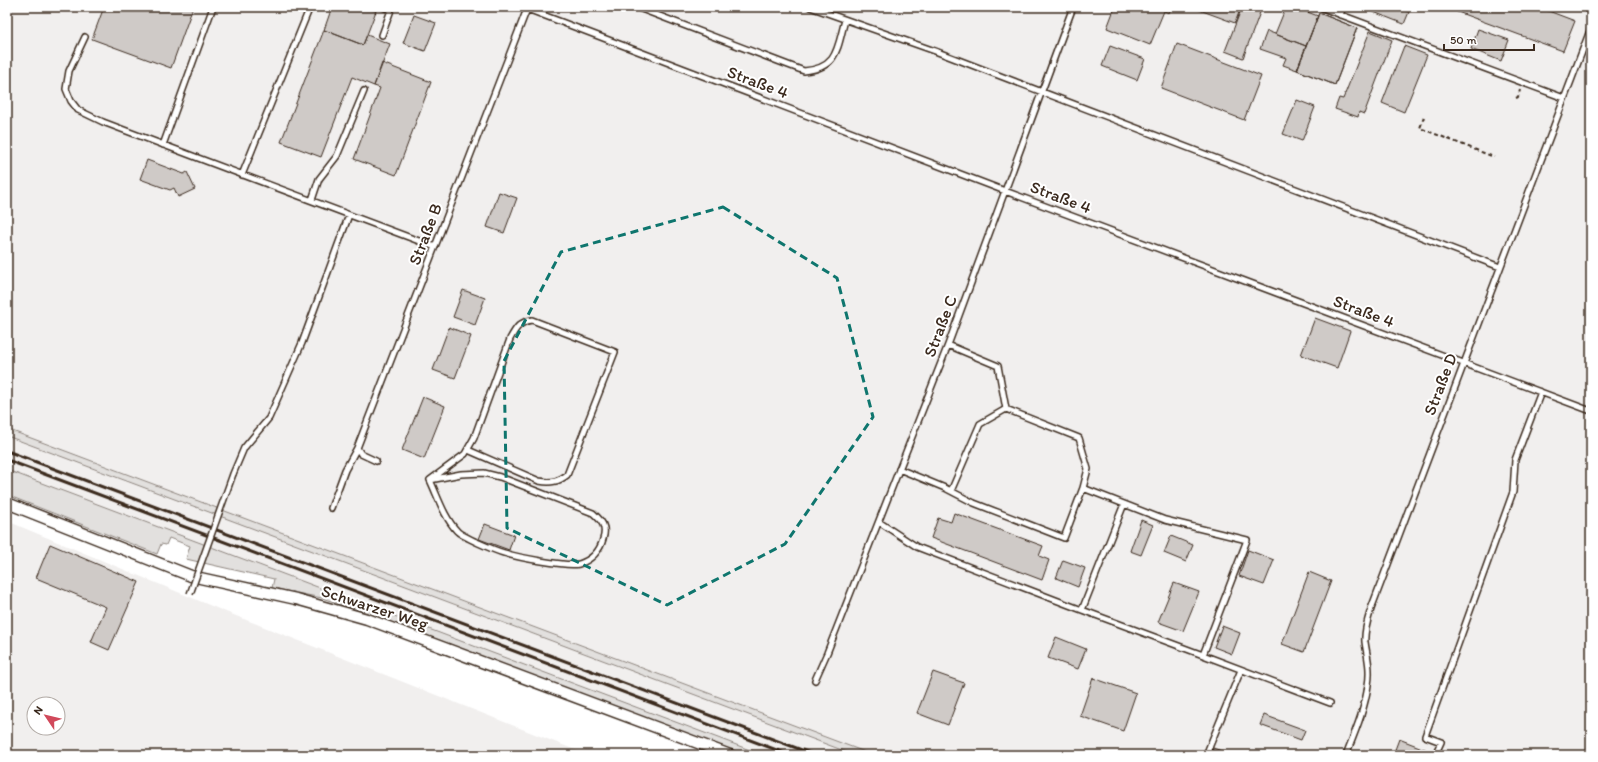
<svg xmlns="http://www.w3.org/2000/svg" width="1598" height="762" font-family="Itim,sans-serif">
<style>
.built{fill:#f1efee;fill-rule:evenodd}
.green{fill:#e2e0de;stroke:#8e857e}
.building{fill:#cfcac7;stroke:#3b2a1e}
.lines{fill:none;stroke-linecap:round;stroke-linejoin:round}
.lane-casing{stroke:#3b2a1e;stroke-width:8}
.street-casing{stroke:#3b2a1e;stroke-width:13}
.path{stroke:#3b2a1e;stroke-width:2;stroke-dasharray:4 3;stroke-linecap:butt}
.lane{stroke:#fff;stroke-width:5}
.street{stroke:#fff;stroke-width:10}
.rail{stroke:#3b2a1e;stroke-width:3}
.lane-bridge-casing{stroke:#3b2a1e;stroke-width:8;stroke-linecap:butt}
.lane-bridge{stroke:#fff;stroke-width:5}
.marked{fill:none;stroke:#0f766e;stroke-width:3;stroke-dasharray:8 5;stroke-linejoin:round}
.labels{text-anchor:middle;stroke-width:4;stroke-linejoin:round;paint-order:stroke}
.street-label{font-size:17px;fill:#3b2a1e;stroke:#fff}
</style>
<rect width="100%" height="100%" fill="#fff"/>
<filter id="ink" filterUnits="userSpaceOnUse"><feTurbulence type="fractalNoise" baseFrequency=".025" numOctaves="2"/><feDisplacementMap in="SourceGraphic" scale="8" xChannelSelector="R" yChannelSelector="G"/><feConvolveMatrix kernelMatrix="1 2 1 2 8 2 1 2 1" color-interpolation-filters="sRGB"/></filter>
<g filter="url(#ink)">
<path class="built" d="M7 7H1591V755H873L7 429Z
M7 436 855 755H763L7 470Z
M7 521 226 612 588 755H7ZM34 704H58V728H34Z"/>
<path class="green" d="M7 429 873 755H855L7 436Z
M7 470 763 755H744L367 613 322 598 272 588 274 579 186 559 190 546 169 538 166 545 161 544 157 554 7 495Z"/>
<path class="building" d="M104 7H193L171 68 92 39Z
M332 7H364L376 11 363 45 324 30Z
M1115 7H1172L1169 13 1164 11 1150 45 1107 28Z
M1198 7H1241L1235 23 1197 9Z
M1242 7H1262L1243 58 1225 51Z
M1286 7H1294L1318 16 1306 46 1275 34Z
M1367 7H1396L1409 12 1404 24 1366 9Z
M1444 7H1538L1575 21 1563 51Z
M1319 13 1357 28 1335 85 1297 70Z
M1319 13 1357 28 1335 85 1297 70Z
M414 15 436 23 425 51 403 43Z
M1478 29 1509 40 1501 61 1471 49Z
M324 30 363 45 367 35 390 44 374 86 352 77 321 157 281 142Z
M1267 31 1306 46 1297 70 1283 65 1286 58 1260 49Z
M1370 31 1392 40 1364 114 1359 112 1358 117 1335 109 1339 98 1343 99Z
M1177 44 1261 76 1244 120 1161 88Z
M1110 46 1145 59 1137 80 1102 66Z
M1404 46 1427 55 1404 112 1382 103Z
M382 63 431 82 396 175 354 159 380 88 374 86Z
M1297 100 1315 107 1302 141 1283 134Z
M147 160 184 174 187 172 195 189 178 197 174 188 170 190 140 179Z
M499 192 517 198 504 233 487 227Z
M463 290 485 298 475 325 453 317Z
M1315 318 1350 331 1337 368 1301 355Z
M449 327 471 336 455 378 433 370Z
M423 397 445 406 424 459 402 450Z
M954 513 1043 546 1039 556 1049 560 1042 580 931 538 938 518 951 522Z
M1141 520 1153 525 1141 555 1130 551Z
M485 524 514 535 509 550 479 539Z
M1171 536 1193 545 1186 562 1164 553Z
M50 544 139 582 109 650 91 642 106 607 36 578Z
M1248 550 1274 560 1264 585 1239 576Z
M1063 560 1085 568 1078 587 1056 578Z
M1309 572 1331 581 1304 652 1282 644Z
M1174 583 1199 592 1183 631 1158 622Z
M1222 626 1240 633 1232 654 1214 647Z
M1056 637 1086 649 1078 669 1048 658Z
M933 672 964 683 948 725 917 713Z
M1093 678 1136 693 1123 731 1080 716Z
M1264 715 1305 730 1301 740 1260 725Z
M1399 739 1430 751 1429 755H1393Z
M1213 748 1234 755H1211Z"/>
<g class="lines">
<g class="lane-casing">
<path id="lane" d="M522 7 1005 191 1591 411
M636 7 804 71C838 68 837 49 845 20
M810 7 935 51 1500 267
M1320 7 1564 98
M1340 15 1343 7
M382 35 391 10 383 7
M85 37 69 71 66 89 71 101 78 110 103 122 206 161 435 247
M163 145 213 7
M242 175 310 7
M312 200 319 179 337 156 364 91
M948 345 998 366 1006 409 1079 438 1088 469 1083 488 1165 520 1247 540 1203 655 1330 703
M376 461 361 454 357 448 527 9
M899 469 945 488 974 503 1064 538 1083 488
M484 473 500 477 593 513C602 521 607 527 603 539 600 551 591 560 579 564 567 567 517 557 504 553 496 551 461 536 457 531 444 517 438 497 430 480L461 474Z
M233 474 244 448 269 418 302 343 349 215
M430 480 465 454 474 438 510 339C516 328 519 322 532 320L615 352 567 475C558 482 551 483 539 481L468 450
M951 491 980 424 1006 409
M331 508 345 470 357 448
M879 522 917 547 1082 610 1124 504
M1082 610 1203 655
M815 680 827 653 948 345 1073 7
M1206 755 1241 670
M1346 755C1355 732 1365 709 1368 685 1371 669 1367 656 1365 642 1364 630 1368 619 1371 609L1591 28
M1435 755 1441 742 1425 736 1513 492 1515 460 1541 392"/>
</g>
<g class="street-casing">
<path id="street" d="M7 503 191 576 296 599 367 619 730 755"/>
</g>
<path class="path" d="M1516 98 1518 97 1520 90
M1424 117 1420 128 1494 157"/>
<use href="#lane" class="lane"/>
<use href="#street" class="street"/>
<path class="rail" d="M7 451 815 755
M7 460 790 755"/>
<g class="lane-bridge-casing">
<path id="lane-bridge" d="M190 594 233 474"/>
</g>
<use href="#lane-bridge" class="lane-bridge"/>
</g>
</g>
<path class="marked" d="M723 207 837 278 873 417 785 544 667 605 507 528 504 361 561 252Z"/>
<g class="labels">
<g class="street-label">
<text transform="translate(758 82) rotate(21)" y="6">Straße 4</text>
<text transform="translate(1061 197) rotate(21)" y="6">Straße 4</text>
<text transform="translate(425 234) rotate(-69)" y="6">Straße B</text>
<text transform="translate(1364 311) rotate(21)" y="6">Straße 4</text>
<text transform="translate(940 326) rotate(-69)" y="6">Straße C</text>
<text transform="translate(1440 384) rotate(-69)" y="6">Straße D</text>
<text transform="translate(375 607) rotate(18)" y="6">Schwarzer Weg</text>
</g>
</g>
<rect width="1598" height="762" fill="none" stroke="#fff" stroke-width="24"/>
<rect x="12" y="12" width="1574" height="738" fill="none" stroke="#3b2a1e" stroke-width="1.5" filter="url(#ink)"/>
<g transform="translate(46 716) rotate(305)"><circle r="19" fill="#ffffff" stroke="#b1aaa5"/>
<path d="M0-3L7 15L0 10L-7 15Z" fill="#d1495b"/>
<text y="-6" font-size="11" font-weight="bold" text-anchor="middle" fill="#3b2a1e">N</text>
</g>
<path d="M1444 44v6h90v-6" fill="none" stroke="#3b2a1e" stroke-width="2"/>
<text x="1450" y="44" font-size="12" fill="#3b2a1e" stroke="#ffffff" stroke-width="3" paint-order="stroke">50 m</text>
</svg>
